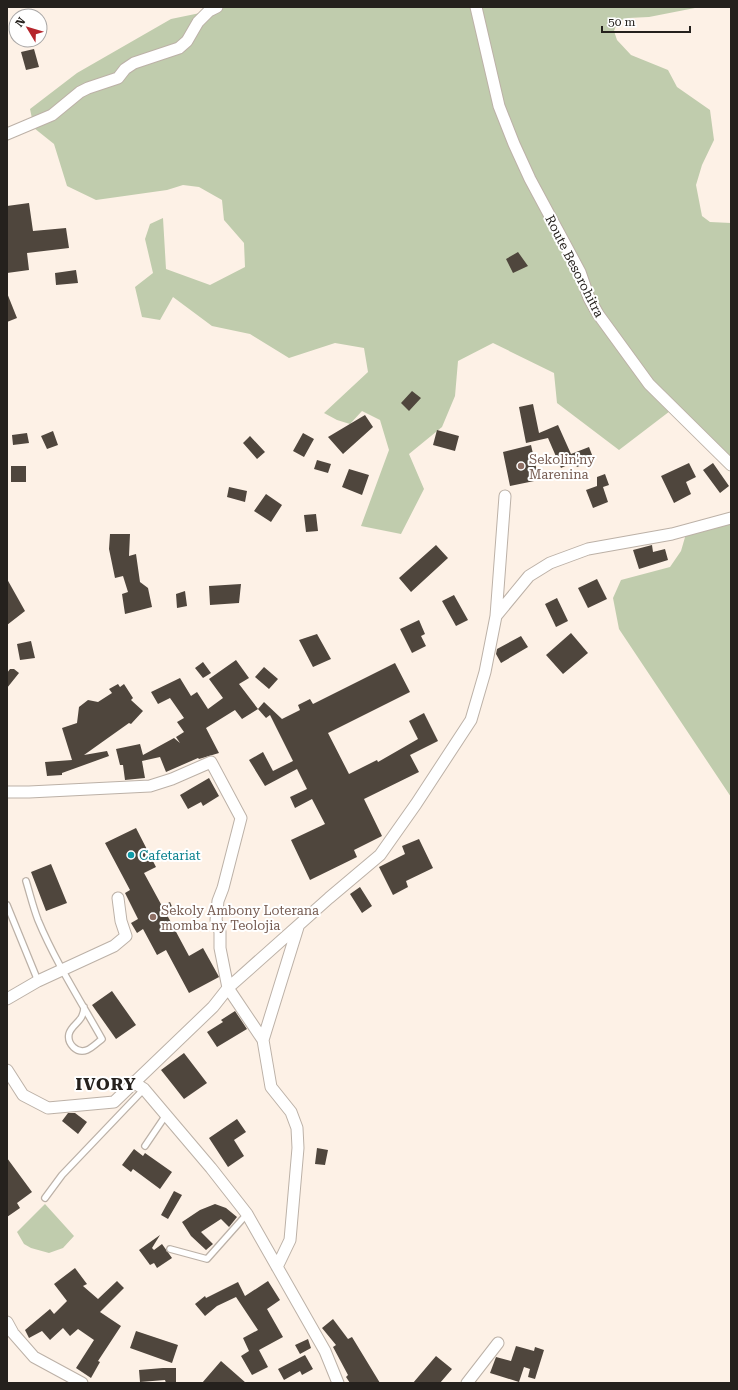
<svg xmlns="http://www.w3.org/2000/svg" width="738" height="1390" font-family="'Roboto Serif',serif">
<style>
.green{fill:#c0ccad}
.building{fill:#4f463d}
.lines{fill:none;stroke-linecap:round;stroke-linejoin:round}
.lane-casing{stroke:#bcb1a7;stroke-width:8}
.street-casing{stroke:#bcb1a7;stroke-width:13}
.lane{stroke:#fff;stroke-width:5.5}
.street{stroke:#fff;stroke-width:11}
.education-dot{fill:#8d6e63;stroke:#fff;stroke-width:1.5}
.culture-dot{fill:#0f9aa8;stroke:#fff;stroke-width:1.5}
.labels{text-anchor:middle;stroke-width:4;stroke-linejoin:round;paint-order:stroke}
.street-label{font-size:13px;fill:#25211d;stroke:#fff}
.education-label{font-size:13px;fill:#785e54;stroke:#fff;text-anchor:start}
.culture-label{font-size:13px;fill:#0d838f;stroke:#fff;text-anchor:start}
.district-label{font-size:17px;font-weight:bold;letter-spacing:1px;fill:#25211d;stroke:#fff}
</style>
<rect width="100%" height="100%" fill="#fdf1e6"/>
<path class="green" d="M229 7H700L649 17 628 18 618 21 614 31 617 40 631 55 668 70 677 87 710 110 714 140 702 165 696 185 702 216 710 222 731 223V460L674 408 619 450 557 403 554 373 493 343 458 361 455 396 442 427 409 454 424 489 401 534 361 526 389 450 380 420 362 411 350 424 337 420 324 413 368 372 364 348 335 343 289 358 250 334 212 326 173 297 160 320 142 317 135 287 153 273 145 239 150 224 163 218 166 269 210 285 245 267 244 243 224 220 222 200 199 187 183 185 167 190 96 200 67 186 54 144 34 128 30 109 77 73 171 19Z
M731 516V797L619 629 613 598 621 580 670 567 681 551 688 527Z
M45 1204 74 1236 63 1248 49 1253 31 1248 24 1244 17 1232Z"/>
<path class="building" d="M34 49 39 67 26 70 21 52Z
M29 203 33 231 66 228 69 248 27 253 29 270 7 273V263L8 262 7 206Z
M518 252 528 266 513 273 506 259Z
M76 270 78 283 56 285 55 273Z
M7 293 17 318 7 322Z
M412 391 421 398 409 411 401 403Z
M533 404 539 433 558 425 571 454 589 447 594 460 577 467 574 462 561 468 548 438 526 443 519 407Z
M365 415 373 427 343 454 328 437Z
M437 430 459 436 455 451 433 445Z
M53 431 58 445 47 449 41 436Z
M27 433 29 443 13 445 12 435Z
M303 433 314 439 304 457 293 451Z
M250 436 265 452 257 459 243 443Z
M531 445 539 480 510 486 503 452Z
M317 460 331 464 328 473 314 469Z
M689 463 696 477 686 482 691 494 674 503 661 476Z
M713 463 729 486 720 493 703 470Z
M11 466H26V482H11Z
M349 469 369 475 362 495 342 487Z
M605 474 609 485 603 487 608 502 593 508 586 490 597 486V477Z
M229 487 247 491 245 502 227 497Z
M266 494 282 505 271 522 254 511Z
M316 514 318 531 306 532 304 515Z
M110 534H130L129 556 136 554 140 582 148 588 152 607 125 614 122 594 128 592 123 576 115 578 109 549Z
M436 545 448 558 411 592 399 578Z
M652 545 653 552 665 549 668 560 639 569 633 550Z
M7 579 25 611 7 625Z
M597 579 607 599 588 608 578 588Z
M241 584 239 603 210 605 209 586Z
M185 591 187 606 177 608 176 594Z
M454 595 468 620 456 626 442 601Z
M557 598 568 621 556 627 545 604Z
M419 620 425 634 421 636 426 646 412 653 400 629Z
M571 633 588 653 563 674 546 655Z
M317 634 331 659 313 667 299 640Z
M521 636 528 647 501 663 496 654 497 649Z
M31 641 35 658 20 660 17 644Z
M236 660 249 678 239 684 258 709 242 719 235 710 206 728 219 753 199 759 198 758 166 772 160 757 142 761 145 778 125 780 123 765H120L116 749 140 744 143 755 174 738 180 743 176 737 184 732 177 722 184 718 170 698 158 704 151 692 180 678 191 696 197 692 208 709 223 698 209 679Z
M203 662 211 673 203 678 195 668Z
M395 663 410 692 328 733 349 774 377 760 378 762 418 739 409 721 424 713 438 741 410 755 419 772 364 799 382 836 354 850 357 857 310 880 291 840 325 824 312 799 295 808 290 797 307 789 297 769 265 786 249 760 263 752 273 771 293 761 270 715 266 718 258 709 264 702 282 719 300 710 298 705 310 699 313 704Z
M264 667 278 679 269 689 255 677Z
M10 669H14L19 673 7 688V673Z
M118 684 120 687 124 684 133 698 131 700 143 711 131 724 129 723 84 755 107 751 109 756 62 773V775L47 776 45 762 72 760 62 728 77 723 79 707 88 700 98 702 112 693 109 689Z
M209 778 219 796 203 806 201 802 188 809 180 795Z
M136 828 156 867 144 873 162 906 170 902 174 911 167 915 189 956 203 948 218 975 219 977 189 993 166 950 157 955 143 929 137 933 131 923 138 919 125 893 130 890 105 843Z
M419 839 433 868 406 881 408 887 393 895 379 867 405 854 402 846Z
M51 864 67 903 46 911 31 872Z
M360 887 372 906 362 913 350 894Z
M112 991 136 1025 116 1039 92 1005Z
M235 1011 247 1029 217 1047 207 1032 223 1022 221 1020Z
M184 1053 207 1083 184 1099 161 1070Z
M68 1113H75L87 1122 78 1134 62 1121Z
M237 1119 246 1132 234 1140 244 1156 228 1167 209 1138Z
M317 1148 328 1150 325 1165 315 1164Z
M134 1149 143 1156 145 1153 172 1172 160 1189 133 1169 131 1172 122 1165Z
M7 1158 32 1192 17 1203 20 1208 7 1217Z
M174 1191 182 1195 168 1219 161 1215Z
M215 1204 226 1208 237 1217 229 1227 221 1219 201 1232 213 1244 206 1250 191 1236 182 1222 200 1210Z
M160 1235 152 1248 154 1250 162 1244 172 1258 157 1268 154 1263 150 1265 139 1250Z
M75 1268 87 1284 83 1286 98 1299 117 1281 124 1288 100 1312 121 1326 98 1361 100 1362 91 1378 76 1368 94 1340 78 1329 70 1336 63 1328 50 1340 42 1331 29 1338 25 1330 50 1309 54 1314 67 1301 54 1284Z
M268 1281 280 1300 267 1309 283 1337 259 1350 268 1367 252 1375 241 1356 249 1351 243 1338 258 1330 236 1297 217 1306 205 1316 195 1304 205 1296 206 1298 238 1282 245 1296Z
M333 1319 348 1339 352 1337 380 1383H350L346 1377 348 1375 333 1347 336 1345 322 1328Z
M136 1331 178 1345 172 1363 130 1348Z
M308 1339 311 1348 300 1354 295 1345Z
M516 1346 534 1351 535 1347 544 1350 535 1379 528 1377 530 1369 524 1367 519 1382 490 1373 496 1357 511 1361Z
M305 1355 313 1369 302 1375 300 1371 284 1380 278 1369Z
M436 1356 452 1369 440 1383H413Z
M221 1361 246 1383H202Z
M163 1368H176V1383H166L165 1380 140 1382 139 1370Z"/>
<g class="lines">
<g class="lane-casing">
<path id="lane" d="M26 881C30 894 33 907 38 920 55 961 80 1000 102 1039 98 1042 92 1048 87 1050 77 1054 67 1044 69 1034 71 1026 79 1023 82 1016 83 1014 84 1010 84 1007
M7 905 38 981
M145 1146 166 1115
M45 1198 62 1175 144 1089
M170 1249 207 1259 247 1214"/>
</g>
<g class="street-casing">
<path id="street" d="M476 7 499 106 514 144 530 179 580 272 589 298 598 314 649 384 731 465
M7 134 52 115 80 92 88 88 118 78 125 69 134 63 179 48 187 41 198 22 209 11 217 7
M496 616 529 576 550 563 588 549 672 534 731 518
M7 792H29L150 786 172 779 211 762 241 818 223 888 218 901 216 920 220 932V948L228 988 263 1040
M7 999 38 981 114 946 126 936 121 921 118 898
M7 1070 23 1095 48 1108 114 1102 213 1007 228 988 329 898 380 855 416 804 471 720 485 672 496 616 505 496
M133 1082 144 1089 166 1115 211 1168 247 1214 325 1351 338 1383
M277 1267 290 1240 298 1148 297 1128 291 1112 271 1087 263 1040 298 927
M7 1322 13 1333 34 1357 82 1383
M467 1383 498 1343"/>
</g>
<use href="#lane" class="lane"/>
<use href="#street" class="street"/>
</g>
<g class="education-dot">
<circle cx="521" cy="466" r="4"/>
<circle cx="153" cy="917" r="4"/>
</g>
<circle class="culture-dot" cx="131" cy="855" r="4"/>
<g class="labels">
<g class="street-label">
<text transform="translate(575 266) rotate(63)" y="5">Route Besorohitra</text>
</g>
<g class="education-label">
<text x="529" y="464">Sekolin'ny<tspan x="529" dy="15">Marenina</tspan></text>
<text x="161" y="915">Sekoly Ambony Loterana<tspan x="161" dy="15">momba ny Teolojia</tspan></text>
</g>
<g class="culture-label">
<text x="139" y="860">Cafetariat</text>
</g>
<g class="district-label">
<text x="106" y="1090">IVORY</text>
</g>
</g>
<rect width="738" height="1390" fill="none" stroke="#25211d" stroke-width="16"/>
<g transform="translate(28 28) rotate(308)"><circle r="19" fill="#ffffff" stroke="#a8a6a5"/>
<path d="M0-3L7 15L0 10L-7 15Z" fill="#b5252c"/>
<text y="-6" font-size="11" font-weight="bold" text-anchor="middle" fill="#25211d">N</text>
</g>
<path d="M602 26v6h88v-6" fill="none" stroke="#25211d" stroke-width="2"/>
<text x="608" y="26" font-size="12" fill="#25211d" stroke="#ffffff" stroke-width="3" paint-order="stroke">50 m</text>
</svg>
